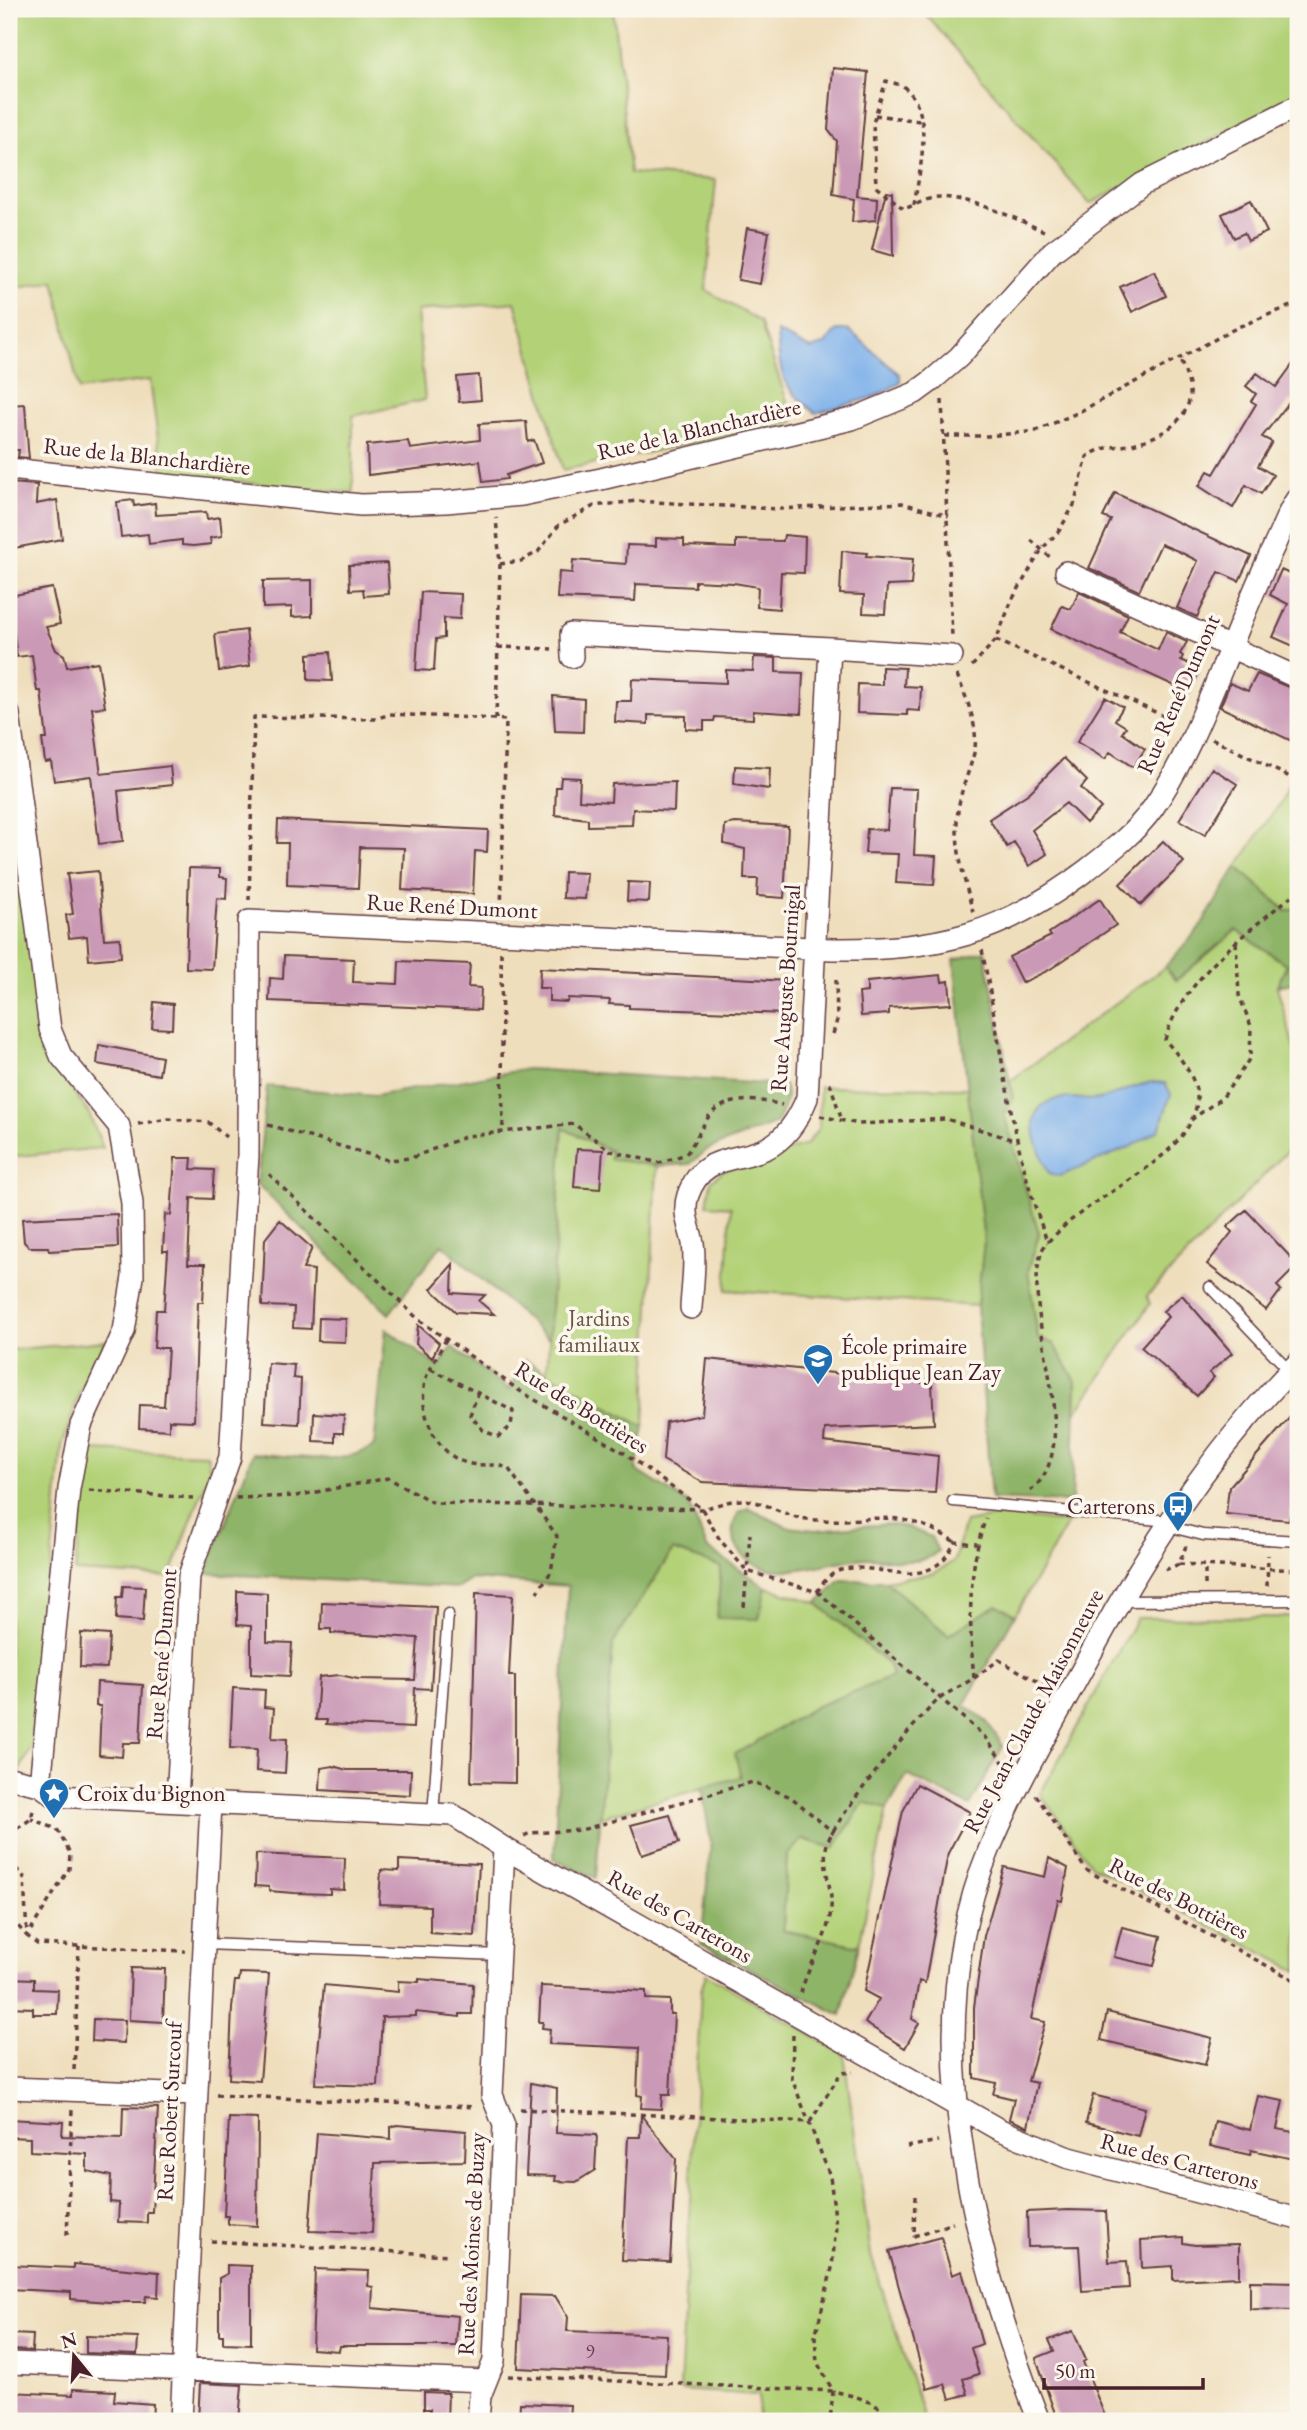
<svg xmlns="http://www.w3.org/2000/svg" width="1307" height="2430" font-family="'EB Garamond',serif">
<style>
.green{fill:#b3d278;stroke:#7e7852;stroke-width:2}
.forest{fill:#8eb468;stroke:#6c6a4a;stroke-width:2}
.water{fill:#7db0ea;stroke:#64688a;stroke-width:2}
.building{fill:#ca99b6}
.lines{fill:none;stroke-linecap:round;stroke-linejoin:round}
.service-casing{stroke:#633c41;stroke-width:13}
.minor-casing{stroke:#633c41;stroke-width:24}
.path{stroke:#633c41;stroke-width:3.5;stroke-dasharray:5 5;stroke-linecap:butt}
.service{stroke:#fff;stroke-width:10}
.minor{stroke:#fff;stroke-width:21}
.labels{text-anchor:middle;stroke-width:7;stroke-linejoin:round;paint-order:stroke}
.number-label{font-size:19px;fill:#6a3e4e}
.street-label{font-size:23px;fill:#4a1f2b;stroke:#fbf7ec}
.park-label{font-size:23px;fill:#6a5542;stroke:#fbf7ec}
.poi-label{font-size:23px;fill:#4a1f2b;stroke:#fbf7ec;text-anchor:start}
</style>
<rect width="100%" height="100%" fill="#fbf7ec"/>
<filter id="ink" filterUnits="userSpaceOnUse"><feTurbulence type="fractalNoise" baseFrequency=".0143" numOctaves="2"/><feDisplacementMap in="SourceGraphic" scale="14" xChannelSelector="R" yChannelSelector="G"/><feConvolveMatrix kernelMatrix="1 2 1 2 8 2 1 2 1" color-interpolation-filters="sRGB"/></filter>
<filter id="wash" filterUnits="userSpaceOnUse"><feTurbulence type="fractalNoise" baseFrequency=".00686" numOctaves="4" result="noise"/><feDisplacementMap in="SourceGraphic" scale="28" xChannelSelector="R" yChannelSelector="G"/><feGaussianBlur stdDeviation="1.57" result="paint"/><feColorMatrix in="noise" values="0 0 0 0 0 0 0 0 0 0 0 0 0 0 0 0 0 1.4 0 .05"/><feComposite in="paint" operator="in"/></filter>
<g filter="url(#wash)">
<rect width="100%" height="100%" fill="#efdebc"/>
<path class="green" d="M9 9H613L630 173 716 180 706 290 760 322 794 422 563 470 515 302 417 311 425 400 353 416V493L163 475 150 380 79 390 54 280 9 289Z
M921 9H1298V94L1090 204Z
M1298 764V908L1287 911 1237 867 1280 802Z
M9 768 41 1045 89 1114 103 1148 9 1157Z
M1236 930 1287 965 1277 986 1298 1063V1140L1147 1296 1150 1304 1075 1414 1076 1381 1038 1339 1028 1271 1039 1234 1004 1114 1013 1099 1010 1081 1165 967 1177 980Z
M820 1087 968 1088 984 1242 977 1306 726 1290 731 1207 707 1205 711 1181 723 1171 806 1145 819 1128Z
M563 1128 611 1152 610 1159 657 1166 644 1427 547 1374Z
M106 1341 79 1394 62 1446 34 1743 9 1790V1350Z
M88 1450 207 1454 210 1470 170 1577 75 1572Z
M1006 1515 1068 1523 1015 1615 997 1606 948 1635 885 1581 934 1573 954 1561 965 1522Z
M673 1550 722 1567 758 1618 766 1587 817 1603 889 1665 893 1677 817 1706 741 1777 598 1818 613 1643Z
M1298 1617V1971L1092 1866 1040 1794 1137 1618Z
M864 1802 887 1809 859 1946 782 1930 787 1855 802 1839 834 1848Z
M706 1974 844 2054 871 2255 925 2421H758L759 2395 680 2390 701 1991Z"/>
<path class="forest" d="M1237 867 1286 911 1298 908V982L1277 986 1287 965 1236 930 1176 980 1165 967 1199 929Z
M985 951 1013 1099 1004 1114 1039 1234 1028 1271 1038 1339 1053 1343 1076 1381 1072 1502 991 1499 977 1306 984 1242 954 960Z
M527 1069 784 1085 787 1097 777 1123 708 1149 690 1164 657 1166 610 1159 611 1151 563 1128 549 1339 442 1244 389 1314 257 1184 267 1086 374 1096Z
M386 1329 439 1367 452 1347 510 1390 525 1360 644 1427 636 1470 689 1504 707 1548 766 1587 759 1619 717 1618 721 1567 673 1550 613 1643 596 1878 554 1859 568 1586 472 1579 458 1588 206 1573 253 1453C290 1456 341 1467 374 1446Z
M748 1508 787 1527 815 1530 887 1524 907 1527 931 1537 938 1551C920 1569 888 1557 865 1558 828 1559 763 1591 737 1547 730 1534 732 1525 739 1512Z
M841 1580 885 1581 948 1635 997 1605 1015 1615 964 1705 987 1722 1003 1746 970 1806 907 1775 887 1809 864 1802 834 1848 803 1839 787 1855 783 1930 859 1946 841 2015 701 1944 711 1844 702 1787 741 1777 735 1754 817 1706 892 1677 889 1665 817 1603Z"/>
<path class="water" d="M837 330H849L900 375V383L874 397 816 413C780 386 780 375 777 332L811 349 825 344Z
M1152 1082 1165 1083 1171 1094 1159 1130 1130 1147 1060 1176 1049 1173C1036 1144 1016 1101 1067 1098 1078 1097 1090 1102 1100 1099 1119 1095 1133 1085 1152 1082Z"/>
<g id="blocks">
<path class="building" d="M833 68 868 72 857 196 877 198 876 220 852 222 854 199 833 195 837 141 828 130Z
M886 191 892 192 893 256 872 250Z
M1251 200 1267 232 1248 241 1244 233 1234 238 1222 214Z
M747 228 769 232 760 284 738 280Z
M1154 271 1166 296 1132 312 1120 287Z
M1298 357V406L1291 400 1262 437 1272 442 1258 466 1273 475 1261 494 1246 485 1233 508 1199 486 1208 471 1214 474 1256 404 1251 401 1256 394 1246 386 1257 373 1276 387Z
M479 375 481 400 459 402 457 377Z
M25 404 28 449 29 458 18 457 19 450H9V405Z
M526 421 528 442 534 440 542 463 506 475 507 479 483 482 480 461 368 475 367 445 408 441 410 449 480 440 479 424Z
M9 483 37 485 36 504 57 500 62 539 9 549Z
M1115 493 1251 556 1239 581 1219 572 1197 617 1177 608 1198 561 1180 552 1161 544 1139 591 1089 568 1111 520 1103 517Z
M133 500 134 506 155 503 156 515 206 512 207 519 220 517 222 536 210 538 211 544 193 546 182 545V540L149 544 148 534 121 537 117 502Z
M784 535 805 537 804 573 781 572 779 609 757 607 758 587 734 583 695 581V587L636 584 635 601 557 598 559 572 572 573 573 560 626 564 627 545 656 546V538L684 539V546L736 548V540L783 541Z
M842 551 867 553 866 556 913 559 911 585 887 586 885 614 863 613 864 595 840 594Z
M387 563 389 594 364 596 363 589 350 590 349 565Z
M1281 570 1298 578V648L1273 637 1288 604 1270 595Z
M312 580V616L292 617V607L263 608V581Z
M52 588 60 624 46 627 56 650 64 655 67 667 98 662 105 707 92 708 101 774 170 766 172 785 118 791 123 841 99 844 91 776 54 781 51 761 45 762 42 739H47L41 691H37L32 655 17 657 9 596Z
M421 592 461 594 460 619 444 618V638L436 639 434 671 416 670Z
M1079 592 1128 615 1120 632 1158 650 1166 632 1187 642 1180 654 1183 656 1181 660 1200 669 1190 693 1051 629 1062 606 1071 609Z
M246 630 250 666 219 671 215 634Z
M330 652 332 681 308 680V654Z
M754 657 776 658V672L803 673 801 714 753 711V719L715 717 714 721H704V730L686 729V716L648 715V724L615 722 616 701H631L632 679 726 683V670L753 671Z
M882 667 905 668 904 686 921 687 920 711 907 710V715L857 713 858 684 882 685Z
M1257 674 1298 691V744L1220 707 1230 683 1248 691Z
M553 696 584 699 583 732 555 731Z
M1105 697 1123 707 1115 720 1126 727 1122 733 1145 749 1133 767 1110 752 1105 759 1077 742Z
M1064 758 1087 781 1081 788 1101 808 1086 823 1066 803 1032 830 1047 854 1029 866 1014 842 1007 847 989 819 1029 793Z
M735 766 770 768 769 789 734 784Z
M1212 768 1237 784 1205 835 1179 820Z
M561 777 580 778 579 800 611 802 612 784 675 782 674 811 633 809 632 825 588 826V819L555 815 556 787H560Z
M890 788 917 789 914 855 936 856 934 885 896 883 898 854 865 853 867 829 887 830Z
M278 820 488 830 487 852 475 851 473 894 402 890 404 848 360 847 358 888 287 885 288 843H277Z
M735 823 788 826 784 898 757 896 758 879H744L745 849 724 844 725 825Z
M1163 841 1184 862 1141 905 1120 884Z
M189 868 220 869V877L227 878 226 899 217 898 212 969 186 968Z
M98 871 104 939 120 938 121 957 89 960 87 936 69 938 66 915 73 914 67 874Z
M564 872 587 873 585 899 563 898Z
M628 882 650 883 649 902 627 901Z
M1100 899 1116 925 1049 970 1022 983 1009 957 1051 936 1049 933Z
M284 956 354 959 353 982 398 984 399 961 470 964 468 987 481 988 480 1010 269 1001 270 978 283 979Z
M540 968 789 981 787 1014 629 1008V1005L609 1004 610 1000 568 998 567 1002 549 1001V988H539Z
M941 975 942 982 949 981 951 1004 889 1008V1014L861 1016 859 993 867 992V982Z
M154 1002 173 1004 172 1029 152 1028Z
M99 1045 162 1057 159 1075 97 1064Z
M577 1149 603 1150 600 1189 574 1187Z
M175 1158H192L191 1169 214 1170 212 1199 191 1198 188 1264H205L203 1302H198L194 1421 169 1420V1430L139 1428 140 1405 164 1406 168 1348H154L156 1310H164L168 1251H163L165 1214 171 1215Z
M1246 1210 1298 1265 1277 1286 1281 1290 1266 1310 1207 1264 1232 1232 1227 1227Z
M117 1214 118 1247 49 1251 48 1247H29L24 1242 22 1219Z
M280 1220 312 1248 303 1269 314 1270 311 1329 293 1328 294 1307 262 1306 265 1239Z
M453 1264 452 1293 485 1295 479 1301 494 1314 456 1312 431 1289Z
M1182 1295 1232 1353 1209 1373 1214 1377 1197 1396 1141 1347 1168 1317 1163 1311Z
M319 1318 346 1319 345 1342 318 1341Z
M418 1325 439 1343 432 1358 416 1344Z
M707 1359 932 1384 934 1424 825 1429 824 1442 938 1456 935 1493 702 1482 663 1460 666 1422 702 1415Z
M268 1363 294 1365 293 1378 301 1379 299 1424 264 1422Z
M1298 1408V1511L1291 1510 1289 1520 1226 1514 1229 1487Z
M314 1413 344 1415 343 1433H335V1442L313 1441Z
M123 1586 145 1587 143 1621 116 1619 117 1597H122Z
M237 1591 267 1593V1642L292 1643 290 1676 251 1674V1626L237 1625Z
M476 1593 513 1595 509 1676H515V1783L471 1782Z
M322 1602 436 1607 431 1689 415 1688 413 1728 326 1724 327 1720H316L319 1677 340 1675 358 1679 415 1680 418 1638 331 1633V1629H321Z
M81 1633 109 1635 107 1668 80 1667Z
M97 1682 143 1685 140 1743H123L122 1757 99 1755 101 1706H96Z
M233 1688 265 1690 264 1707 274 1708 272 1738 287 1739 285 1773 256 1771 257 1749 230 1748Z
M333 1766 347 1770H411L410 1795 320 1790 321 1768Z
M917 1784 970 1812 948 1853 925 1983 919 1981 912 2019 919 2023 905 2048 865 2023 879 1999 864 1991 903 1811Z
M670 1815 679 1843 642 1855 631 1825Z
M256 1854 345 1858 344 1890 330 1889V1894L294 1893 269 1891V1887L255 1886Z
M1049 1858 1068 1868 1062 1901 1058 1900 1031 2019 1045 2022 1028 2081 1037 2083 1028 2127 1009 2119 1014 2099 993 2094 996 2083 974 2078V2007L984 1936 1004 1867 1045 1877Z
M399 1860 479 1864 475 1936 430 1933V1906L379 1904 381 1870 399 1871Z
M1122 1927 1161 1936 1154 1966 1114 1957Z
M131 1968 165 1969 163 2022 129 2020Z
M240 1973 269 1974 260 2081 229 2079 232 2008 235 1981H239Z
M9 1978 34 1979V1989L58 1990 57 2014H33V2008L9 2007Z
M419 1979 473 1984 472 2014H460V2017L416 2012V2016L382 2017 378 2086 315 2084 324 1985 398 1992V1981L419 1982Z
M541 1986 646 1991V1999L670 2000V2014H674L670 2095H662L661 2109 641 2108 642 2096 637 2095 639 2048 549 2044 550 2029 542 2028 543 2022H539Z
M1107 2012 1212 2038 1205 2065 1101 2040Z
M93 2019 125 2020 124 2043 92 2041Z
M531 2083 557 2088 556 2133 597 2135 595 2170 576 2182 555 2181 556 2176 526 2175Z
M1093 2095 1145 2108 1138 2136 1086 2123Z
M1258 2096 1283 2101 1277 2129 1298 2133V2160L1251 2150 1250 2155 1210 2146 1215 2121 1250 2130Z
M123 2107 158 2108 152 2212H147V2223L118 2222 119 2203 110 2202 111 2176 87 2171V2154L30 2151V2138L9 2137V2119L63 2122 62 2136 122 2138Z
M641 2115 676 2159 670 2262 622 2260 628 2137H640Z
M229 2118 258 2119 257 2226 228 2224V2216H224Z
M397 2125 466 2131 465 2161 375 2163 372 2233 309 2231 317 2133 391 2139V2127Z
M1068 2210 1106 2211 1109 2262 1127 2261 1129 2288 1082 2291 1079 2246 1028 2247 1027 2212Z
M941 2237 952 2275 962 2271 982 2344 971 2348 979 2374 963 2379 968 2394 950 2399 945 2384 927 2389 889 2251Z
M1183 2237V2243L1195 2245 1239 2244V2277L1173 2280V2266L1142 2268 1141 2240Z
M73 2264 159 2272 158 2297 146 2296 145 2302H109L71 2299V2292L9 2289V2265L73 2268Z
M227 2265 251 2266V2344L223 2343V2335H219V2278L227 2274Z
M315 2269 369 2271 368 2286 373 2287 372 2308 458 2316 456 2346H340L339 2351 312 2349Z
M1250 2281 1298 2282V2310L1250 2309Z
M521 2295 555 2296 568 2317 567 2331 667 2335 665 2375 518 2368Z
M1073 2331 1086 2360 1083 2362 1107 2421H1059L1053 2408 1036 2358 1054 2351 1049 2340Z
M11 2334 33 2335 32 2351 10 2350Z
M86 2336 138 2338 137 2355 86 2353Z
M200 2383 242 2385 239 2421H198Z
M73 2389 115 2391 114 2401 153 2404 152 2421 9 2420V2392L73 2395Z
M424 2392 448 2393 447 2421H430V2409H424Z
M520 2403 570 2405 569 2421H519Z"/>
</g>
</g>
<g filter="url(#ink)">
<use href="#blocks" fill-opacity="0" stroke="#633c41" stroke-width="2"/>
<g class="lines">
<g class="service-casing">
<path id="service" d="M1210 1287 1290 1371
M953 1501 1170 1521
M1167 1526 1203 1535 1298 1541
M1121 1601 1298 1600
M433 1814 448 1614
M204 1944 501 1955"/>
</g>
<g class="minor-casing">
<path id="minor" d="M9 469 361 505 446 502 522 495 601 479 852 419 915 393 930 382 959 357 1052 252 1142 184 1298 106
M1066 572 1298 678
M572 657 571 634 830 648
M9 714 50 1029 61 1056 119 1126 132 1203 133 1277 124 1331 81 1425 69 1489 40 1785
M691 1308C692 1288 696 1263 693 1243 690 1227 682 1213 688 1195 703 1153 735 1163 767 1148 787 1138 799 1118 807 1098L830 648 952 656
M9 1778 40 1785 55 1796 453 1815 504 1848 998 2129 1066 2157 1298 2219
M177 1801 189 1576 230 1457 248 1155 249 921 832 949C938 950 1002 935 1088 869 1110 852 1136 832 1153 808 1183 764 1203 715 1223 666 1240 625 1256 584 1275 544 1282 529 1288 511 1298 497
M9 2088 196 2095
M9 2363 486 2381 494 2361 504 2125 492 2095 504 1848
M181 2421 211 1803
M478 2421 480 2396 486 2381
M1039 2421C972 2250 915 2028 989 1850 1015 1787 1050 1728 1083 1668 1142 1558 1210 1451 1298 1363"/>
</g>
<path class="path" d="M875 115 920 121
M914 205C919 173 935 114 906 89 902 84 892 83 886 81L873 123 876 186 904 209C915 205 929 197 940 197 977 199 1011 217 1044 231
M942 400 952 637
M945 436H988L1036 431 1077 413 1238 327 1298 303
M1031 540 1053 560
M500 564 521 561 538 552 559 525 594 506 637 501 777 509 902 503 949 516
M996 640 1177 722
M498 647 552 649
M972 666 996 640 1012 600 1042 549 1059 531 1074 505 1087 457C1105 444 1113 449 1132 444 1157 438 1187 424 1190 395 1191 384 1183 369 1180 359
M957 675C966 697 980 729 974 753 967 780 959 791 957 821 956 853 965 882 973 912
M496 719 500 564 496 518
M1212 739 1298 781
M249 900 254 717 375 719 390 714 496 719 506 720 501 913
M982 950C1002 1048 1011 1149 1048 1243
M501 952 503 1132
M833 1034 837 1020 836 980
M830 1083 842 1121
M820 1116 859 1124 946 1119 1017 1141
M1191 1120 1223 1097 1250 1058 1251 1026 1239 995 1236 942
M138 1124 168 1119 208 1122 226 1137
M268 1125 388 1160 411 1158 467 1136 574 1124 611 1151 659 1163 686 1154C695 1142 701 1128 709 1116 725 1096 760 1099 782 1105
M269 1174 419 1320 520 1391 623 1452 702 1509 720 1540 747 1571 818 1592 984 1736 1006 1766
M446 1339C440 1352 430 1365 426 1378 417 1407 433 1449 461 1461 477 1468 492 1462 508 1468L557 1536 551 1572 537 1592
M431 1369 513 1411 511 1426 498 1437 483 1430 470 1415 478 1393
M89 1490 193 1498
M1030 1491C1090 1443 1018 1316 1042 1251 1044 1244 1053 1237 1059 1231 1095 1194 1194 1156 1197 1100 1198 1078 1178 1055 1165 1040 1181 980 1252 928 1298 891
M236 1498 296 1496 388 1478 434 1503 702 1509C716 1506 730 1499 745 1500 766 1502 786 1517 807 1519 868 1526 894 1502 955 1542
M1179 1564 1298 1570
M1165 1570 1179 1564 1186 1546
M1205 1585V1566
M1267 1586 1268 1555
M817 1592C822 1584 827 1577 836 1572 871 1555 927 1601 955 1542L977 1544
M744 1607 750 1534
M974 1678 999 1660 1048 1687
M1036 1795 1086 1870 1298 1982
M9 1834 31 1819 34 1806
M524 1836 530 1833 581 1830 753 1782 791 1797 834 1833
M9 1861 24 1877 27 1936 37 1944 185 1951
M9 1926 17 1925 27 1936 69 1869 70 1853 57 1829 31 1819
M801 1993C808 1964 829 1938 831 1908 833 1887 821 1867 827 1844 834 1819 916 1720 938 1700 948 1692 963 1685 974 1678 969 1625 967 1569 986 1518
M793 2035 792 2079 830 2176 836 2226 832 2268 815 2337 817 2362 833 2391 830 2421
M74 2070 79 1946
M216 2095 474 2107
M520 2109 810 2122 841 2073 853 2072
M907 2147 938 2141
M915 2196 914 2236 953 2223
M67 2235 72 2109
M211 2241 448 2255
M508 2376 833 2391C859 2397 876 2401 894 2421
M950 2421 956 2420"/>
<use href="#service" class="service"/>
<use href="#minor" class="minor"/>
</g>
</g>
<defs>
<g id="school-pin" transform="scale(1.575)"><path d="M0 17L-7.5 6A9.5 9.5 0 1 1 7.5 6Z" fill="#1f6fb2" stroke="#fbf7ec"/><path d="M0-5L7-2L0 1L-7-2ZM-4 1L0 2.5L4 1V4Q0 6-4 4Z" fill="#fff"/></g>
<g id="bus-pin" transform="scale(1.575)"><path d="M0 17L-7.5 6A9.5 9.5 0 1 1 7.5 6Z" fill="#1f6fb2" stroke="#fbf7ec"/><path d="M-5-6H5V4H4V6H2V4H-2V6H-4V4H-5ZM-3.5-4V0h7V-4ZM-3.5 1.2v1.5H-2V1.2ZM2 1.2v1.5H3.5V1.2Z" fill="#fff"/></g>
<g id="sight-pin" transform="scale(1.575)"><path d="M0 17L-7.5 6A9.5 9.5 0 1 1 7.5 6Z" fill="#1f6fb2" stroke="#fbf7ec"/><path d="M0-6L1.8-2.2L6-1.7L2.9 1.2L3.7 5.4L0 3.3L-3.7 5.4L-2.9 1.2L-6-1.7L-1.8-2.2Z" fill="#fff"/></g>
</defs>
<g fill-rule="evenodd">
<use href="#school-pin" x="818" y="1359"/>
<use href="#bus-pin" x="1178" y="1506"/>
<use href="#sight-pin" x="54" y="1793"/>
</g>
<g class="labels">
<g class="number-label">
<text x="590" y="2358">9</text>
</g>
<g class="street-label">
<text transform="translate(699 429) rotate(-13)" y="8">Rue de la Blanchardière</text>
<text transform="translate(147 456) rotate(6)" y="8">Rue de la Blanchardière</text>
<text transform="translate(1178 694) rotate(-66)" y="8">Rue René Dumont</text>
<text transform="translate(452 906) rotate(3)" y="8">Rue René Dumont</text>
<text transform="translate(785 988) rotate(-86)" y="8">Rue Auguste Bournigal</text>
<text transform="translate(582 1407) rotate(32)" y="8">Rue des Bottières</text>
<text transform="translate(161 1654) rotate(-85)" y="8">Rue René Dumont</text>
<text transform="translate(1033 1711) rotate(-62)" y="8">Rue Jean-Claude Maisonneuve</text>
<text transform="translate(1179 1898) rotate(27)" y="8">Rue des Bottières</text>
<text transform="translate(680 1916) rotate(30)" y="8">Rue des Carterons</text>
<text transform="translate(169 2111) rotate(-87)" y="8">Rue Robert Surcouf</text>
<text transform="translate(1180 2161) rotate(15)" y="8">Rue des Carterons</text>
<text transform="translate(471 2244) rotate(-87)" y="8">Rue des Moines de Buzay</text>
</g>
<g class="park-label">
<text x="599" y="1326">Jardins<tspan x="599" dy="26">familiaux</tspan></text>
</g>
<g class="poi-label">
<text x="841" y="1354">École primaire<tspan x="841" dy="26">publique Jean Zay</tspan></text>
<text x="1155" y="1514" text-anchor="end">Carterons</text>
<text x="77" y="1801">Croix du Bignon</text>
</g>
</g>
<rect width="1307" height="2430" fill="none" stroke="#fbf7ec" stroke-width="35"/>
<g transform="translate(74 2356) rotate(342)" stroke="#fbf7ec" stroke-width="5" paint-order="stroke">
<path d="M0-5L12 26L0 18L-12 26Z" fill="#4a1f2b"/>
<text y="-10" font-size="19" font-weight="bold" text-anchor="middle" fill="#4a1f2b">N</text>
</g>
<path d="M1044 2378v10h159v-10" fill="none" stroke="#4a1f2b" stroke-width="3.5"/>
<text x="1055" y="2378" font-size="21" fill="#4a1f2b" stroke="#fbf7ec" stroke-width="5" paint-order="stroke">50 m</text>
</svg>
